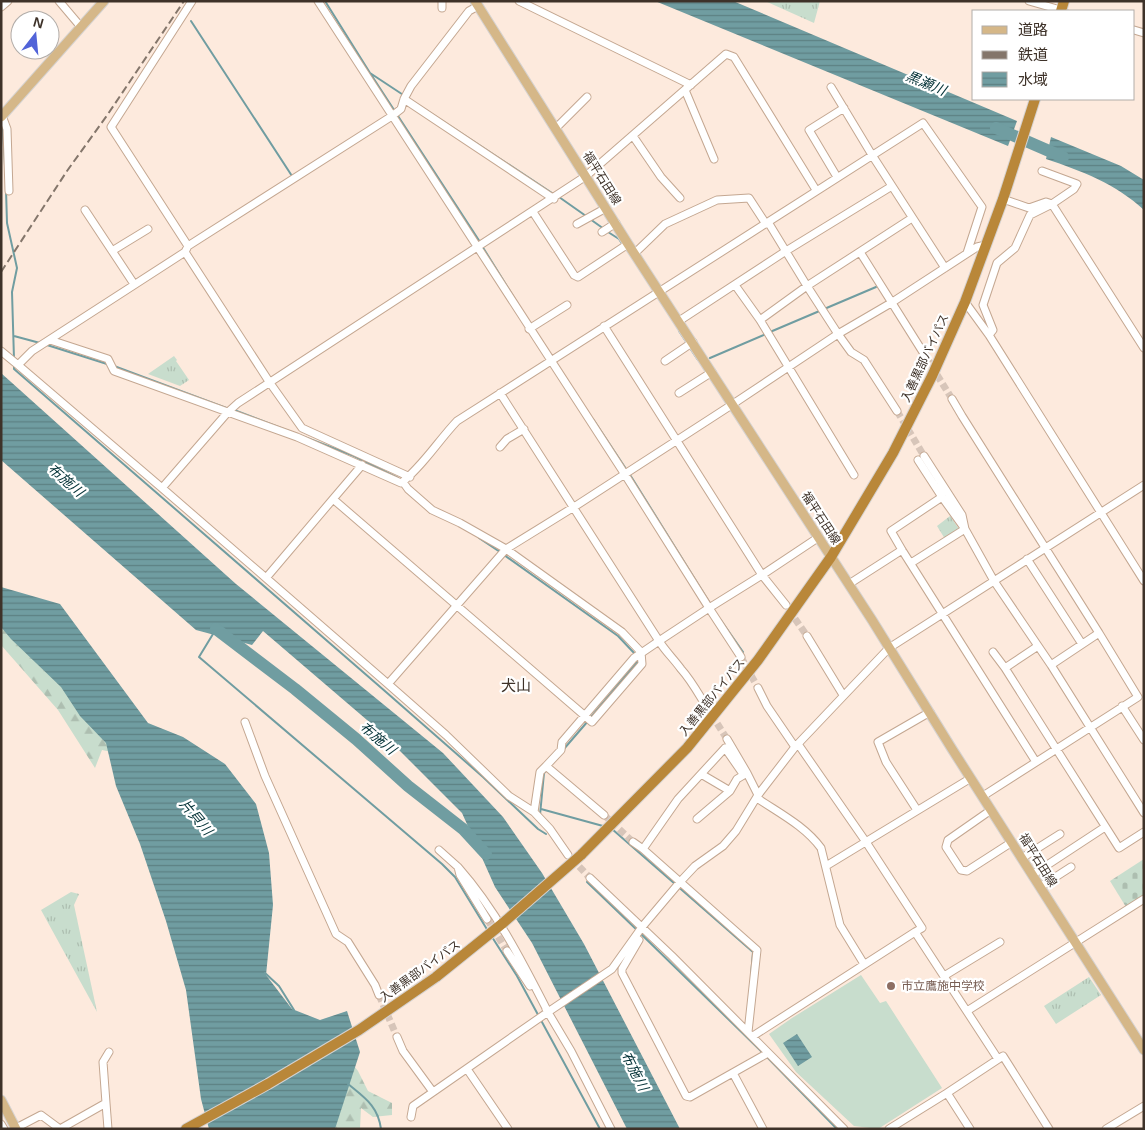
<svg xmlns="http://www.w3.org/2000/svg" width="1145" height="1130" font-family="Arial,'Noto Sans JP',sans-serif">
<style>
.grass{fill:url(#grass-tufts)}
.forest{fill:url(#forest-firs)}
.cemetery{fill:url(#cemetery-stones)}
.pitch{fill:#c8ddcd}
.water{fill:url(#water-rules)}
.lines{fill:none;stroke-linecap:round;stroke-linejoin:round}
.stream{stroke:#709da1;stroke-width:2}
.river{stroke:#709da1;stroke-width:12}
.minor-tunnel{stroke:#d7c5b9;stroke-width:7;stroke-dasharray:7 3.5;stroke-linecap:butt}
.minor-casing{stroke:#c4a791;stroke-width:9}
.major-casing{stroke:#d5d2d0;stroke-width:11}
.highway-casing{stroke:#d5d2d0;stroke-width:12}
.minor{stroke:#fff;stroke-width:7}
.major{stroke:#d5b788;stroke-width:9}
.highway{stroke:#b98739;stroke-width:10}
.rail{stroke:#84766b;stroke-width:2;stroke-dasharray:8 4;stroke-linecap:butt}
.highway-bridge-casing{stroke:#d5d2d0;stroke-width:12;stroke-linecap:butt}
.highway-bridge{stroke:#b98739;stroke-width:10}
.education-dot{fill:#8d6e63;stroke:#fff;stroke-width:2}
.labels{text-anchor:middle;stroke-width:4.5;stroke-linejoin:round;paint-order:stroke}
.street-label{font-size:12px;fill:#3e3229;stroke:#fff}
.education-label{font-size:12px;fill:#785e54;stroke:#fff;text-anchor:start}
.water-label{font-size:14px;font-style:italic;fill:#033136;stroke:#fff}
.quarter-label{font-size:15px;fill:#3e3229;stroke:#fff}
</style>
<defs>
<pattern id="grass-tufts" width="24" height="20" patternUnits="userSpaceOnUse" patternTransform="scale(1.25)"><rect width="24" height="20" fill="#c8ddcd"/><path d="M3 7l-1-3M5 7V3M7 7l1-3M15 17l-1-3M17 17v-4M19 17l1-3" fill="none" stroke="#adbeb0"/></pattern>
<pattern id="forest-firs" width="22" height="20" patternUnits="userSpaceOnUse" patternTransform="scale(1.25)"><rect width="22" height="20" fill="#c8ddcd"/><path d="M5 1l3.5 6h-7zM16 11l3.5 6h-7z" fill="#adbeb0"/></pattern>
<pattern id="cemetery-stones" width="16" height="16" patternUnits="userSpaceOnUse" patternTransform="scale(1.25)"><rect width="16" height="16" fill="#c8ddcd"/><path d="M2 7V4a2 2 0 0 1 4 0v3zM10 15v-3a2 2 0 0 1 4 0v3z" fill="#adbeb0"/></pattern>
<pattern id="water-rules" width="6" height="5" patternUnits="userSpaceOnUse" patternTransform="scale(1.25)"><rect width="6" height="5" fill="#709da1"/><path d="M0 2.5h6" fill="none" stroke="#5d8183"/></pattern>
</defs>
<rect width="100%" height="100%" fill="#fdeadd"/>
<path class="grass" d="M765 1H820L814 23Z
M174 356 177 360 176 361 189 380 180 386 148 374Z
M950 516 959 529 945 539 937 526Z
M71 892 79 894 74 905 97 1012 41 910Z
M1089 977 1101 995 1056 1024 1044 1006Z"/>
<path class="forest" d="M19 621 121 754 102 750 95 768 58 710 1 645V623Z
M341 1049 358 1071 368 1091 392 1103V1115L373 1117 361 1108 360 1129H319Z"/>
<path class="cemetery" d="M1144 859V896L1126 907 1110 881Z"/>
<path class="pitch" d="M861 975 880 1003 886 1001 942 1088 878 1129 854 1126 796 1072 769 1034 792 1018Z"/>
<path class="water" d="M655 1H733L1017 121 1008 146Z
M1051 137 1121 166 1144 180V210C1116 184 1082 171 1046 159Z
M1 373 236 584 443 753 503 817 542 873 584 944 680 1129H627L532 943 495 887 462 813 381 732 263 631 252 645 196 630 1 460Z
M1 587 60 604 148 723 183 737 225 764 256 804 269 853 273 905 266 975 292 1009 320 1020 347 1011 360 1052 335 1129H209L201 1099 186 990 166 921 140 844 116 786 106 743 80 716 61 687 11 639 1 627Z
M797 1034 812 1057 798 1066 783 1043Z"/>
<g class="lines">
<path class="stream" d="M325 1 370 73 555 195
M191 21 292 176
M370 73 480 242
M1 126 3 129 5 166
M6 190 7 223 17 268 12 292 14 359
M559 197 586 216
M590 219 604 229
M608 232 619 239 623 245
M482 246 518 304
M679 331 687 343
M770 332 876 287
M14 336 40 343
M47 345 107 364
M690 348 698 360
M710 358 766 334
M14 364V369L386 692 483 777 538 829 546 834
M114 366 229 409
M234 410 354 456 398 478
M593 419 632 478 711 605
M479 538 500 552
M504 555 618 636 635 654
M720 619 743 652
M213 634 199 657 442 864 455 877 488 931
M591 717 639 660
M563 750 588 721
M541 809 603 826
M540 815 544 773 546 771
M612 829 753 952 751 975
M587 882 638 931
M641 934 763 1053
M492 937 517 976 600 1129
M265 973 279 986 294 1010
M766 1056 837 1129
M348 1084C365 1098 378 1106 381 1129"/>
<path class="river" d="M996 128 1063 157
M216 629 295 689 356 739 408 786 463 829 486 854"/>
<path class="minor-tunnel" d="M926 357 952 399
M897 411 924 456
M789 610 807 636
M741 657 758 688
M706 706 727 739
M604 815 633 842
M572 859 590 878
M487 919 507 951
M379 995 397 1037"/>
<g class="minor-casing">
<path id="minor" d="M59 1 81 27
M192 1 111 127 188 246 185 252 270 383 302 428 410 477
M318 1 624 473 709 608 659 641C666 652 673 658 681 669 691 680 698 693 706 706
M519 1 691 85
M1029 1 1064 11
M1 7 8 1
M442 8V1
M1134 30 1144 33
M831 87 872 155 945 268
M685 90 714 159
M404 99 411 86 469 11 478 6
M1 113 7 129 9 191
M556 128 587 97
M633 136 661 177 680 198
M1042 171 1077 184 1074 189 1052 204 1144 348
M837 177 809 130 844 108
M85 210 134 284
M533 212 574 275 578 277 628 244
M768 222 807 286 912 218
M577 224 606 208
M602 232 616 223
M188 246 392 116 401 109 404 99 554 199
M112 251 148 229
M185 252 32 351 18 365 162 488 228 412 238 403 586 176 726 54 734 57 816 190
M860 252 926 357
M635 253 665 224 717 200 749 198 766 224
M735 285 760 320 854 475
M965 302 989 335 1144 581
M760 320 807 286 838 334 851 352 864 360 897 411
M679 321 786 251 892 186
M604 326 762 575 709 608 741 657
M529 329 567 305
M989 335 993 330 983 305 997 263 1015 248 1030 215 1052 204 1046 202 1029 208 1003 199
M50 340 108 359 114 371 297 437 401 483C422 467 438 441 457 421L923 123 982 207 967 253
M1 351 18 365
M665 361 693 342
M500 393 659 641 634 658 562 742 561 750 546 766 604 815
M679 393 712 372
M952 399 962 416 1099 633
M500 447 507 439 524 429
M924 456 962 515 965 529 994 581 1051 665 1144 813
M918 460 942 497
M362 465 333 499 592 722 642 664 641 652 622 632 506 549 460 523 432 510 408 489 403 482
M162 488 266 578 333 499
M1027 559 1082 644
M911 563 965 529 942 497 891 531 902 550 1036 762
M266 578 388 684
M849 584 902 550
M786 605 762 575 819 537
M807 636 843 695
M1038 646 1005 668 1119 848 1144 832
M993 652 1005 668
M758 688 767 706 795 747
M1122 706 1144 740
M245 722 265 776 336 934 348 942 375 985 379 995
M727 739 747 773 758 795
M798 744 866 842 922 928 915 932 998 1059
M701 774 730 791
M743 774 725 748 678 799 643 849 757 950 748 1032
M983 796 1138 697 1099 633 1051 665
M757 798C779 813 805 826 821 848L840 925 864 964
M917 810 886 762 878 742 930 712
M991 810 948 840 946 847 961 870 967 871 1012 842
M534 812 540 772 546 766
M697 819 730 791 737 779 747 773
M633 842 643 849
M439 850 458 867 460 875 487 919
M568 855 550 829 534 812 509 796 446 735 388 684 506 549 574 507 733 404 838 334 891 303 977 247 986 245
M1022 858 1060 834
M826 866 971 778
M1032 875 1105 827
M590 878 672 956 844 1129
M1040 887 1071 867
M635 937 639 940 622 969V973L686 1096 690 1097 768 1053
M507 951 530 986
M944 976 1000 942
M546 1009 571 1051 611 1129
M967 1011 1144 899
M548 1012 612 969 642 927 680 882 695 866 723 846 736 831 758 795 795 747 889 648 1144 485
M753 1036 915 932
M397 1037 403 1051 433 1092
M467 1069 508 1129
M733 1073 763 1129
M106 1103 108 1129
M411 1117 413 1106 548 1012C522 961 496 910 458 867
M1 1124 4 1129
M16 1128 41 1115 60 1129 106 1103 103 1062 109 1052
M889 1129 947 1093
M970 1129 947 1093 1003 1056 1049 1129
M1106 1129 1144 1106"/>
</g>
<g class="major-casing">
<path id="major" d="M475 1 628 244 872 620 952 749 1144 1050
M1 117 104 1
M1 1100 16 1129"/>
</g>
<g class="highway-casing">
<path id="highway" d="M1061 11 1064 1
M581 855 687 748 758 660 831 557 893 453 932 376 965 302 1003 199 1035 99
M186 1129 268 1084 359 1030 436 977 503 923"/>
</g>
<use href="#minor" class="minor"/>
<use href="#major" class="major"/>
<use href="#highway" class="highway"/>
<path class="rail" d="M1 272 67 171 108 114 184 1"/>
<g class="highway-bridge-casing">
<path id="highway-bridge" d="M503 923 581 855"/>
</g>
<use href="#highway-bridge" class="highway-bridge"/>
</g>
<circle class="education-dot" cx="891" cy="986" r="5"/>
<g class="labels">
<g class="street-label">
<text transform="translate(602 178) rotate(58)" y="4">福平石田線</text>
<text transform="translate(925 358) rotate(-65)" y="4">入善黒部バイパス</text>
<text transform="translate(821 518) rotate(57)" y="4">福平石田線</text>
<text transform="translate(712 697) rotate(-51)" y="4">入善黒部バイパス</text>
<text transform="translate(1038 860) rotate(58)" y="4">福平石田線</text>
<text transform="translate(420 971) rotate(-36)" y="4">入善黒部バイパス</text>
</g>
<g class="education-label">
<text x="901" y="990">市立鷹施中学校</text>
</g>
<g class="water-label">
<text transform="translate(926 83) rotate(23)" y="5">黒瀬川</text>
<text transform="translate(66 480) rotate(41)" y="5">布施川</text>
<text transform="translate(378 738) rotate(40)" y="5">布施川</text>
<text transform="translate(196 817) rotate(50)" y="5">片貝川</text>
<text transform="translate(635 1071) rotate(63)" y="5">布施川</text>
</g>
<g class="quarter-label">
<text x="516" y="691">犬山</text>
</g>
</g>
<rect width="1145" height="1130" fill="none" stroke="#3e3229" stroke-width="5"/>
<rect x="972" y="10" width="162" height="90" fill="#ffffff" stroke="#b2ada9"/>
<rect x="982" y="26" width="25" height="8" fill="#d5b788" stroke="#b2ada9"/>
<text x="1018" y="35" font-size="15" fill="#3e3229">道路</text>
<rect x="982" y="51" width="25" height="8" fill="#84766b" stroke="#b2ada9"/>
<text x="1018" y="60" font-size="15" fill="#3e3229">鉄道</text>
<rect x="982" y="72" width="25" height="15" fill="url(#water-rules)" stroke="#b2ada9"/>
<text x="1018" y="85" font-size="15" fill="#3e3229">水域</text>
<g transform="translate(35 35) rotate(16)"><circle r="24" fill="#ffffff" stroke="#b2ada9"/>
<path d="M0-4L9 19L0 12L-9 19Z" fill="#5163d8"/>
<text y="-8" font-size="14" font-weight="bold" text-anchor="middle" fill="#3e3229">N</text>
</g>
</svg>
